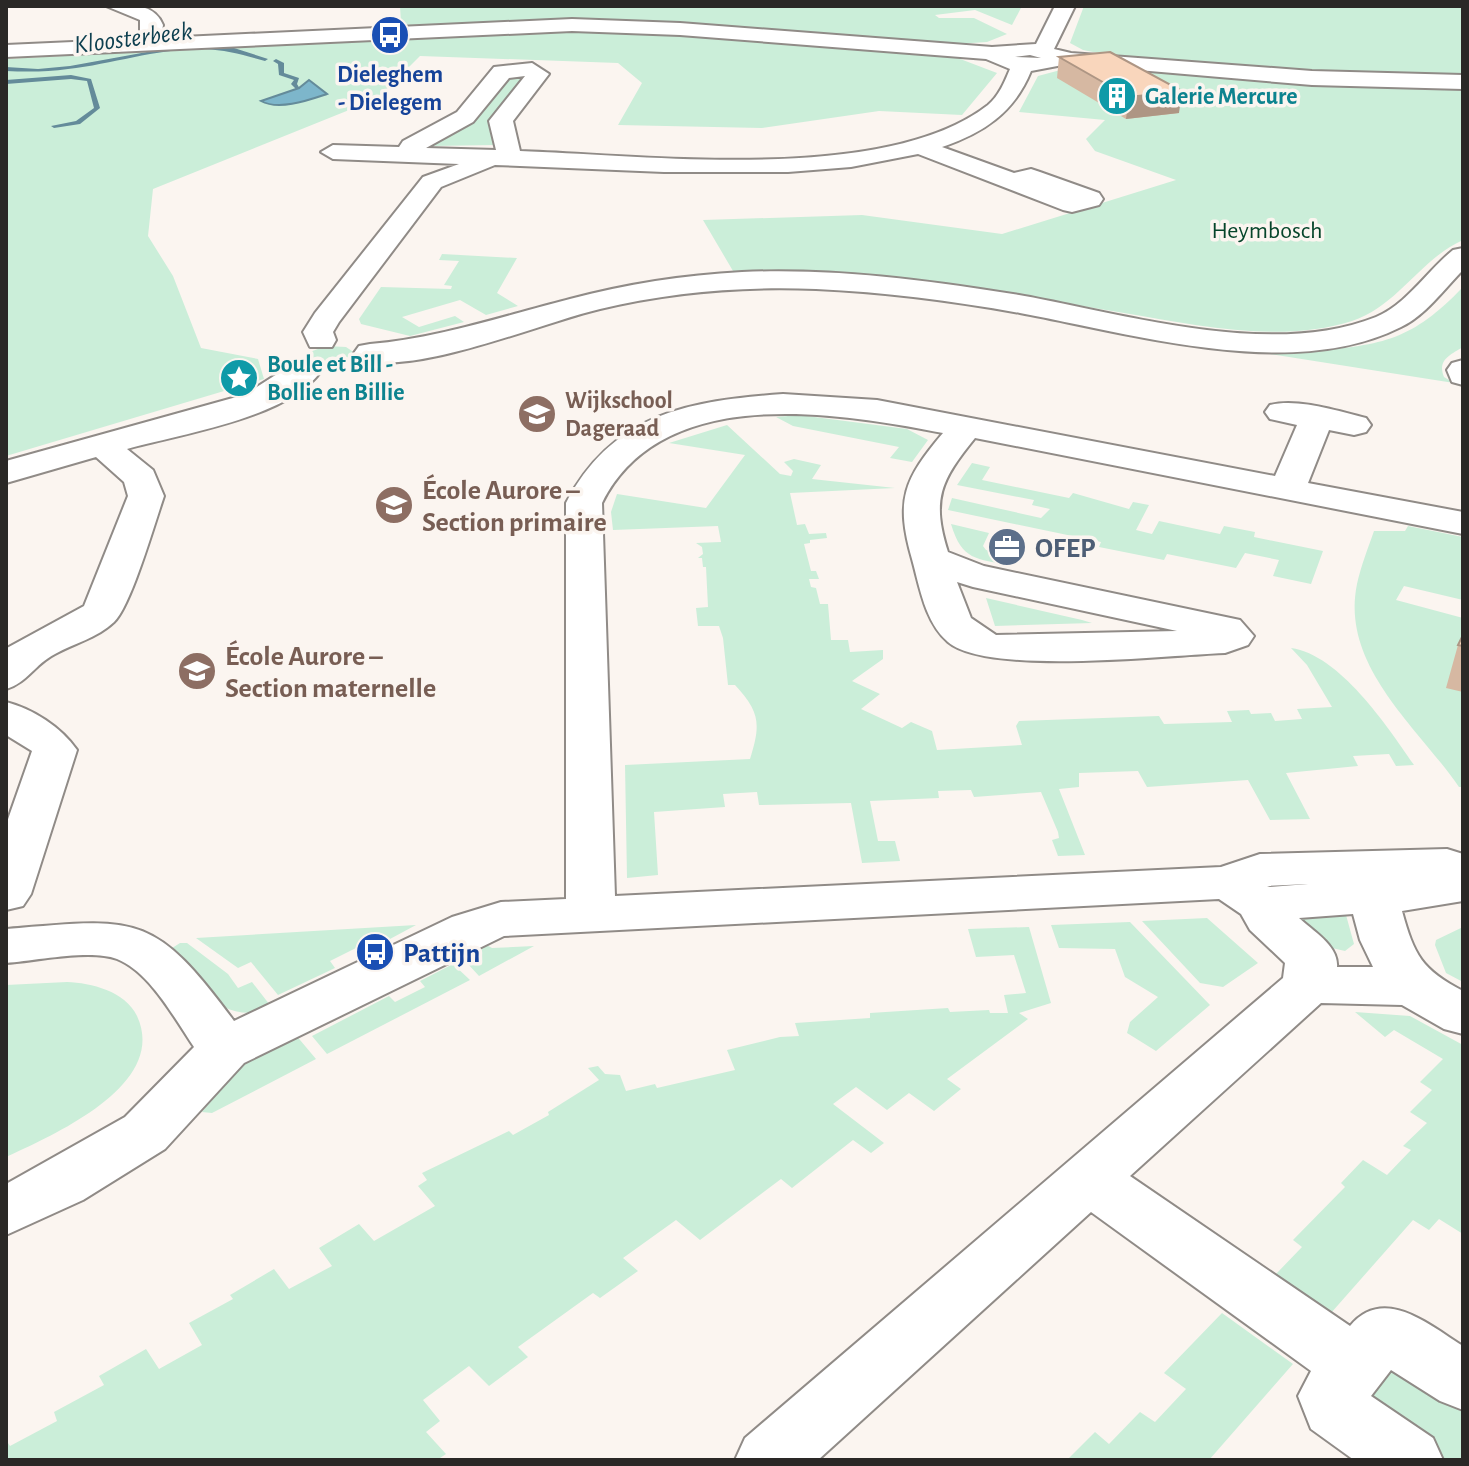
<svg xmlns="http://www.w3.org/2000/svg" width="1469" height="1466" font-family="'Alegreya Sans',sans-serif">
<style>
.green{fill:#cbeed9}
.water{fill:#7db6cb;stroke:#648b9a;stroke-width:2}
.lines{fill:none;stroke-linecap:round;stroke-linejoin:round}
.stream{fill:#648b9a;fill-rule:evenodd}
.minor-casing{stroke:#908b87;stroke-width:4}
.minor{fill:#fff;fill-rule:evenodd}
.wall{fill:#d6b8a2}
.shaded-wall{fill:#ae9684}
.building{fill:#f9d6bc;stroke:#ae9684;stroke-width:2}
.labels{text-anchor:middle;stroke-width:7;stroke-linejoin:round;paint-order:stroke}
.far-transit-label{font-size:24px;font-weight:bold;fill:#164399;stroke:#fbf5f0}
.far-culture-label{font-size:24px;font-weight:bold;fill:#0d838f;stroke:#fbf5f0;text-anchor:start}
.far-park-label{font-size:24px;fill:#05452a;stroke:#fbf5f0}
.far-education-label{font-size:24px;font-weight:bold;fill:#785e54;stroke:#fbf5f0;text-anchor:start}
.far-water-label{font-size:26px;font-style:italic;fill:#0e4050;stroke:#fbf5f0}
.education-label{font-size:28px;font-weight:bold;fill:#785e54;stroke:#fbf5f0;text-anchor:start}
.service-label{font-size:28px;font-weight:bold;fill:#4e5e75;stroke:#fbf5f0;text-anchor:start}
.transit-label{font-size:28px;font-weight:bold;fill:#164399;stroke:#fbf5f0;text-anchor:start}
</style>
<rect width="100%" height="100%" fill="#fbf5f0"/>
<path class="green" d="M400 6H1022L1012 25 975 10 935 15 939 18H974L1007 34 987 42 956 44 618 20 410 25 401 23Z
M1084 6H1463V240C1420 259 1398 306 1352 321 1279 344 1197 325 1124 313 1064 303 1004 293 944 283 874 272 804 269 733 271L703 220 862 215 1002 234 1176 180 1095 151 1086 139 1105 120 1019 112 1038 76 1113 56 1083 50 1070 43Z
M556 30 649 33 955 57 997 73 962 115 879 111 762 128 618 125 642 83 618 63 420 56 372 104H364L153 189 148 236 173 276 201 348 258 359 264 379 6 456V59Z
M509 72H530L496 145 433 146 431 143Z
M442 254 517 258 497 293 518 306 486 315 460 300 402 317 419 327 455 316 464 322 410 336 361 324 359 319 381 287 451 289 452 286 444 285 459 261 439 260Z
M1463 287V347C1450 355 1437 360 1444 377L1454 383 1270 354C1279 349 1299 352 1312 351 1384 345 1412 340 1463 287Z
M326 346 346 347 355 353C345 369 317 370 304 359L307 353Z
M799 415 907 429 928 440 912 462 890 458 899 447 793 426 776 417Z
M727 425 780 474 791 476 793 471 784 462 794 459 821 465 812 479 895 488 790 493 797 525 805 524 809 534 826 533 827 538 810 540V543L804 544 811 571H816L819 579H809L811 587 816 588 820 604H828L831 640H848L850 652 883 650V659L852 681 880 694 861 709 902 728 911 722 932 731 937 750 1022 745 1016 726 1019 721 1159 716 1164 724 1232 722 1227 711 1249 710 1251 714 1271 713 1275 721 1302 719 1297 709 1332 707 1307 665 1291 648C1340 655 1387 726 1414 765L1396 766 1389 754 1353 756 1358 766 1286 773 1310 819 1270 820 1248 780 1147 787 1138 771 1079 773V787L1059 789 1085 855 1058 856 1052 840 1059 838 1058 832 1041 792 974 797 971 790 938 791 939 798 870 801 878 841H895L900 861 862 863 851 803 759 805 757 792 723 794 725 807 654 812 658 875 627 878 625 765 750 759C761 724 760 712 735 685H728L723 638 719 626H698L696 608 708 607 706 567H703L702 558H698L703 554 702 547 696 543 721 542 718 526 613 530 611 512 617 494 706 508 745 455 669 443Z
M972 463 990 467 982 480 1069 498 1073 493 1129 509 1133 502 1149 505 1136 530 1152 534 1159 521 1220 534 1224 526 1255 532 1254 537 1323 551 1311 584 1273 576 1279 560 1245 553 1236 568 1167 554 1164 560 1099 547 1101 542 948 510 952 498 1041 518 1050 509 1032 505 1034 500 957 485Z
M951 524 989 533 983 546 986 550 1018 555 1011 566C976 558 962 561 951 524Z
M1408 526 1463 537V600L1404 586 1396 600 1463 618V787H1459C1418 727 1340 666 1357 584 1361 566 1368 548 1374 531H1405Z
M986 598 1082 620 1092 623 995 626Z
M1341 911 1346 915 1354 944 1345 951 1332 948 1297 917Z
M1207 918 1258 963 1223 987 1200 983 1142 921Z
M1130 922 1210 1005 1156 1051 1127 1033 1130 1022 1158 997 1125 977 1115 949 1059 948 1051 925Z
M416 925 364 953 358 947 330 961 335 968 278 995 251 962 238 968 196 938Z
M1029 927 1051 1003 1019 1013 1028 1019 947 1079 961 1089 934 1111 909 1093 887 1110 856 1087 833 1104 884 1143 871 1153 853 1140 792 1188 781 1179 700 1240 676 1220 623 1258 638 1271 600 1298 593 1293 518 1347 528 1357 489 1386 469 1366 423 1400 440 1421 426 1432 446 1454 437 1460H6V1440L10 1446 57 1421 54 1412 104 1385 99 1376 146 1349 159 1369 202 1345 189 1323 233 1299 230 1295 274 1269 289 1289 332 1266 319 1248 359 1224 374 1241 435 1206 418 1186 427 1180 422 1173 509 1131 513 1135 549 1115 548 1112 599 1080 588 1068 598 1066 605 1074 620 1075 626 1091 655 1084 657 1088 735 1070 727 1050 780 1037 799 1036 795 1023 870 1018V1013L948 1008 950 1012 989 1010 990 1013H1008L1004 995 1026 993 1014 955 976 957 968 929Z
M1463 927V982L1446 973 1435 945 1436 940Z
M479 941 492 948 534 946 479 976 456 951Z
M180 943H187L228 974 238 988 252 982 273 1009C217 1025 201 987 169 950Z
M453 964 470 980 327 1054 312 1036 389 996 395 1002 425 987 420 981Z
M67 982C91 983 125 991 137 1016 169 1085 53 1135 6 1157V985Z
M1355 1012 1410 1016 1463 1045V1234L1439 1219 1429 1230 1413 1220 1331 1313 1276 1274 1302 1247 1293 1240 1345 1187 1341 1183 1363 1160 1387 1175 1411 1150 1403 1146 1427 1123 1410 1112 1432 1090 1420 1082 1443 1059 1394 1030 1385 1037Z
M295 1034 316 1059 212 1113 202 1112 241 1062Z
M1222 1313 1293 1364 1209 1460H1067L1095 1432 1109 1444 1140 1412 1155 1422 1186 1389 1164 1373Z
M1394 1366 1463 1400V1460H1445L1377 1414 1371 1394Z"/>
<path class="water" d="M309 80 327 94C309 100 279 111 261 101L299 88Z"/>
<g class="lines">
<path class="stream" d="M202 46 234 48 268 59 265 61C244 55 226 50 204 49 158 48 113 64 68 69 47 72 27 72 6 71V67L38 69 70 66 169 48Z
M276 59 284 63V73L299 78 297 84 300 89H296L291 84 294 80 279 75 278 64 273 61Z
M71 75 91 79 100 108 80 124 54 128 51 126 76 121 94 108 87 81 71 79 6 84V80Z"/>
<g class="minor-casing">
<path id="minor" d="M106 6C128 6 153 1 163 25L161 38 572 19 680 23 992 47 1036 44 1055 6H1075L1054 49 1071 53 1312 71 1463 75V89L1312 85 1068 64 1031 71C1014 113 983 133 942 147L1014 173 1031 169 1040 172 1099 193 1103 199 1099 205 1072 212 1063 210 918 154 851 167 788 172H664L495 165 441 187 339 322 333 332 336 340 332 347H310L303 332 315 313 423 177 459 164 333 159 321 152 333 145 399 147 403 141 457 112 494 67 532 63 549 74 513 121 520 151C646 155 885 185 988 105 999 96 1005 81 1010 69L986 59 680 35 572 31 6 57V45L140 39V20ZM1030 55 1041 58 1015 57ZM525 76 489 121 496 150 426 148 473 122 509 78Z
M1463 248V270C1443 290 1426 315 1401 327 1292 382 1134 334 1020 313 953 301 885 292 816 289 744 286 670 292 600 309 537 324 420 375 359 360L354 353 359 346 370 344C439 338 503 316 570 299 626 284 684 275 742 272 835 268 928 280 1019 295 1126 314 1271 359 1376 317 1407 304 1427 271 1453 250Z
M1463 360V385L1452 382 1447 370 1452 363Z
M305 361 316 364 321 371C289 418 180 434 127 449L153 470 164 496C155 522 131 606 114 622 97 638 75 643 55 654 35 664 27 683 6 689L7 648 84 606 128 496 124 482 96 457 6 483V461L240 396C263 386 282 367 305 361Z
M783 394 877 400 1275 476 1297 425 1270 419 1265 412 1270 405C1298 398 1338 411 1366 418L1371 425 1366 432 1354 435 1329 430 1308 483 1463 512V534L975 438C941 480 931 499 948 552L984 566 1240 620 1254 636 1248 645 1225 653C1168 655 988 676 948 642 925 622 920 588 912 559 895 500 904 479 943 433 835 412 662 383 602 503L615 896 1221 867 1260 854 1447 849 1463 854V901L1402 911C1414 955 1422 970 1463 991V1034L1444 1029 1402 1005 1321 1003 1130 1176 1350 1326C1384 1285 1429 1325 1463 1346V1410L1440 1401 1391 1370 1371 1396 1433 1438 1443 1460H1354L1311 1429 1298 1396 1311 1371 1091 1212 818 1460H735L745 1438 1283 978 1285 963 1250 930 1241 914 1219 899 504 936 244 1063 165 1149 83 1200 6 1235V1184L125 1117 194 1047C175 1019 150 972 117 959 90 949 35 961 6 963V929C136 918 153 911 234 1021L452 917 501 902 566 899V503C613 413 689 401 783 394ZM957 582 973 587 1177 631 996 635 971 618ZM1308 884 1270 887 1267 886ZM1353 914 1360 940 1373 967H1337C1339 946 1313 931 1299 918Z
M6 702C33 709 61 727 77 750L31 894 23 906 6 910V825L32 751 6 735Z"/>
</g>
<use href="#minor" class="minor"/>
</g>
<path class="wall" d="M1059 57 1179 113 1126 119 1057 78Z
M1463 635V692L1446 688 1458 645Z"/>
<path class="shaded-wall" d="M1182 91 1179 113 1126 119 1129 97Z"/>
<path class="building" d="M1110 52 1182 91 1129 97 1059 57Z
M1463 635V646L1458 645Z"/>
<defs>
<g id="bus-disc" transform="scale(2)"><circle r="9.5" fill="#1a4fb4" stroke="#fbf5f0"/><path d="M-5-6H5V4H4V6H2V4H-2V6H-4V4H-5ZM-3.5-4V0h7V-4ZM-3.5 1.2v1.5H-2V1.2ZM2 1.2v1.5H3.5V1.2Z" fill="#fff"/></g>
<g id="building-disc" transform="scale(2)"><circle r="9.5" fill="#0f9aa8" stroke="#fbf5f0"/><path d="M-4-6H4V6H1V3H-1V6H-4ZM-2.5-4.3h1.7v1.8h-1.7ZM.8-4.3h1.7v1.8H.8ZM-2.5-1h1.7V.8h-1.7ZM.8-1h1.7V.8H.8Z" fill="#fff"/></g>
<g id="sight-disc" transform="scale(2)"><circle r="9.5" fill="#0f9aa8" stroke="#fbf5f0"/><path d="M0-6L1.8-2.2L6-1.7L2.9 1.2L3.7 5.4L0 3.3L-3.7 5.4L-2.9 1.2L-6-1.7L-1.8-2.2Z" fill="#fff"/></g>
<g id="school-disc" transform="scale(2)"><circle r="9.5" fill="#8d6e63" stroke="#fbf5f0"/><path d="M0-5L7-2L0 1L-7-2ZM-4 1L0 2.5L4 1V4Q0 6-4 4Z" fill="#fff"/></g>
<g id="office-disc" transform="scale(2)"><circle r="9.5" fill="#5c6f8a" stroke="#fbf5f0"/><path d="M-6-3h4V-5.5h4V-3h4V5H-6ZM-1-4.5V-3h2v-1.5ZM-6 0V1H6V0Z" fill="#fff"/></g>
</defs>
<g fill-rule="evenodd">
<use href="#bus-disc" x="390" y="35"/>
<use href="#building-disc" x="1117" y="96"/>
<use href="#sight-disc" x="239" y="378"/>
<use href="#school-disc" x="537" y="414"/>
<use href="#school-disc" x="394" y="505"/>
<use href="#office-disc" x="1007" y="547"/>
<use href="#school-disc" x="197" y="671"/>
<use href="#bus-disc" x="375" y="952"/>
</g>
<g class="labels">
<g class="far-transit-label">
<text x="390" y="82">Dieleghem<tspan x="390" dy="28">- Dielegem</tspan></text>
</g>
<g class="far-culture-label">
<text x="1145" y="104">Galerie Mercure</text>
<text x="267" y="372">Boule et Bill -<tspan x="267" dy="28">Bollie en Billie</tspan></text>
</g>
<g class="far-park-label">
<text x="1267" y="238">Heymbosch</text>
</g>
<g class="far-education-label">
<text x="565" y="408">Wijkschool<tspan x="565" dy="28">Dageraad</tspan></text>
</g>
<g class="far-water-label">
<text transform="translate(133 37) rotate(-7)" y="9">Kloosterbeek</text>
</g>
<g class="education-label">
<text x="422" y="499">École Aurore –<tspan x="422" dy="32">Section primaire</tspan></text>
<text x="225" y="665">École Aurore –<tspan x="225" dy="32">Section maternelle</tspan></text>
</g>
<g class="service-label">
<text x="1035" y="557">OFEP</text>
</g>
<g class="transit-label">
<text x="403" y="962">Pattijn</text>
</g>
</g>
<rect width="1469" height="1466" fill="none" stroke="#2a2826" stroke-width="16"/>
</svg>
